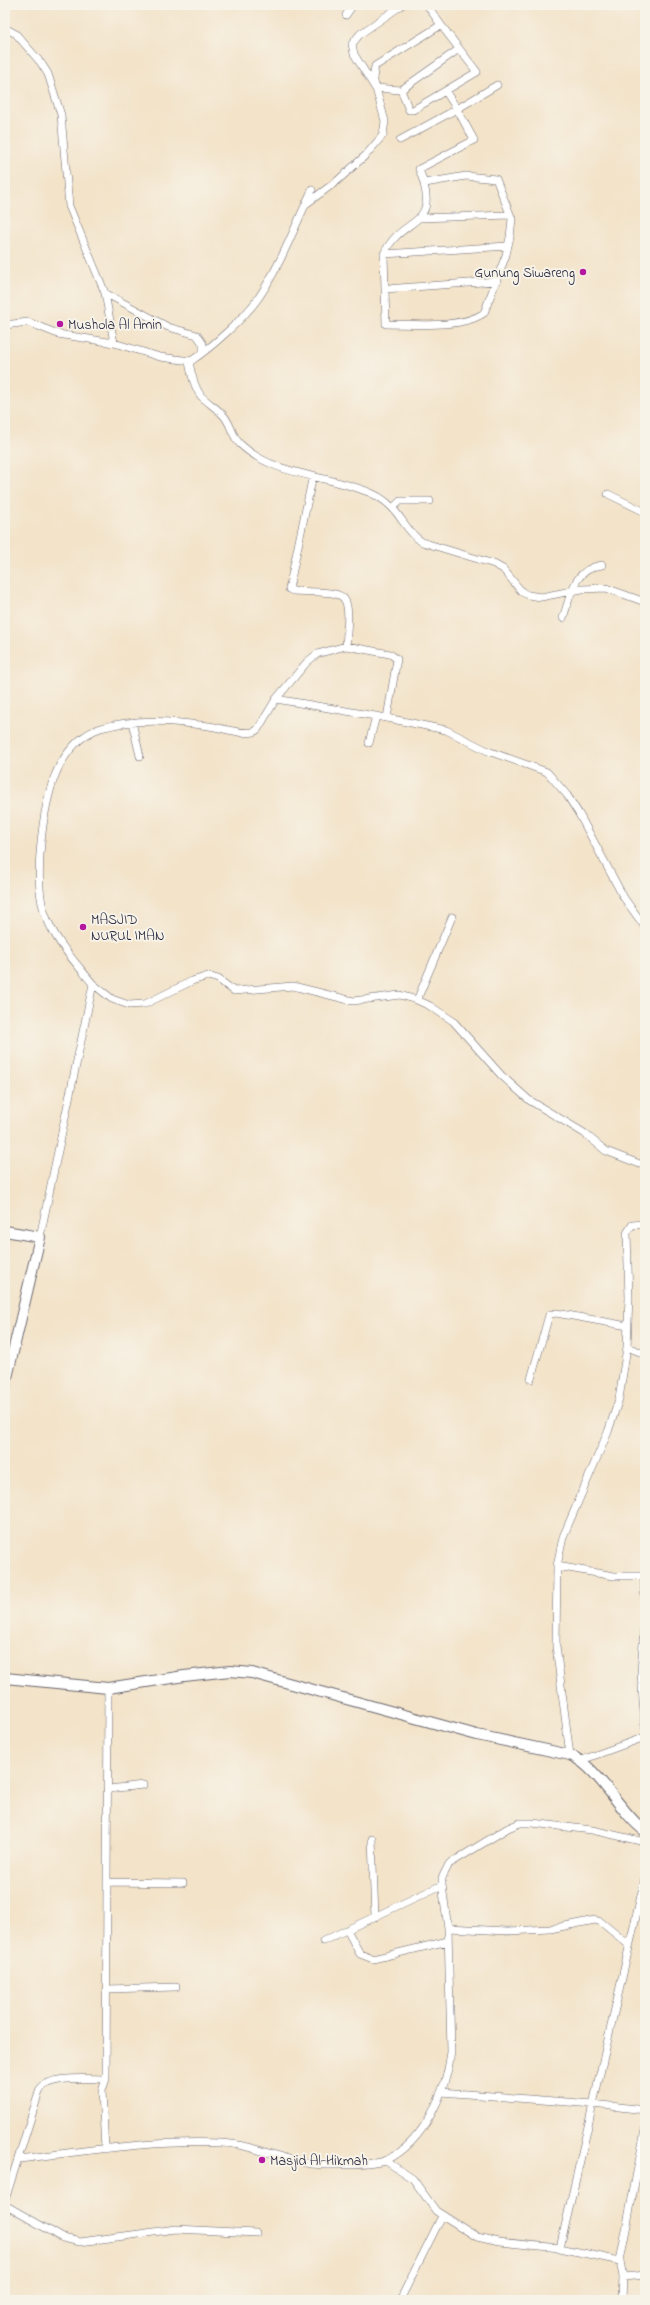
<svg xmlns="http://www.w3.org/2000/svg" width="650" height="2305" font-family="'Indie Flower',sans-serif">
<style>
.lines{fill:none;stroke-linecap:round;stroke-linejoin:round}
.street-casing{stroke:#6b666d;stroke-width:8}
.secondary-casing{stroke:#6b666d;stroke-width:12}
.street{stroke:#fff;stroke-width:7}
.secondary{stroke:#fff;stroke-width:10}
.poi-dot{fill:#b5179e;stroke:#f7f3e8;stroke-width:1.5}
.labels{text-anchor:middle;stroke-width:4;stroke-linejoin:round;paint-order:stroke}
.poi-label{font-size:14px;fill:#22223b;stroke:#f7f3e8;text-anchor:start}
</style>
<rect width="100%" height="100%" fill="#f7f3e8"/>
<filter id="ink" filterUnits="userSpaceOnUse"><feTurbulence type="fractalNoise" baseFrequency=".025" numOctaves="2"/><feDisplacementMap in="SourceGraphic" scale="8" xChannelSelector="R" yChannelSelector="G"/><feConvolveMatrix kernelMatrix="1 2 1 2 8 2 1 2 1" color-interpolation-filters="sRGB"/></filter>
<filter id="wash" filterUnits="userSpaceOnUse"><feTurbulence type="fractalNoise" baseFrequency=".012" numOctaves="4" result="noise"/><feDisplacementMap in="SourceGraphic" scale="16" xChannelSelector="R" yChannelSelector="G"/><feGaussianBlur stdDeviation="0.9" result="paint"/><feColorMatrix in="noise" values="0 0 0 0 0 0 0 0 0 0 0 0 0 0 0 0 0 1.4 0 .05"/><feComposite in="paint" operator="in"/></filter>
<g filter="url(#wash)">
<rect width="100%" height="100%" fill="#f3e3c9"/>
</g>
<g filter="url(#ink)">
<g class="lines">
<g class="street-casing">
<path id="street" d="M402 5 360 34 352 44 354 54 375 88 401 90 459 49
M346 15 353 5
M5 28 16 34 41 63 48 74 61 115 69 206 105 293 114 343
M401 90 409 110H413L477 72 441 25
M446 92 457 109 497 85
M400 140 457 109 474 140 419 169C443 230 402 214 384 254L386 324C414 324 461 329 484 313L506 255 510 237 512 219 496 179 466 176 425 183
M306 204 337 181 366 155 383 135 385 121 373 78 375 66 441 25 427 5
M419 218 510 215
M384 254 508 246
M385 289 497 281
M105 293 168 327 197 335 203 344V352
M5 325 28 322 58 334 114 343 160 357 191 361C211 348 243 319 257 300 280 267 295 226 312 190
M189 362C191 373 194 387 201 396 208 403 217 408 224 416 231 424 232 436 240 444 276 478 330 474 373 494 401 507 401 528 422 542L494 564 503 569 522 592 528 595 541 597 582 589 606 588 645 602
M313 475 289 589 293 591C349 594 351 586 346 646
M608 494 645 512
M394 507 400 501H430
M563 618C571 595 573 569 602 565
M276 699 387 718 446 730 488 751 547 772 567 795 579 814 624 898 645 927
M132 722 140 756
M369 743 376 716
M93 984C75 962 53 939 44 911 33 878 43 793 61 763 70 748 84 733 101 728 138 718 172 721 209 726 223 728 241 735 254 732L258 729 276 699 307 662 317 654 346 646 390 654 397 659 387 718
M417 1000 452 917
M40 1237 93 984 112 999 129 1005 145 1004 192 981 208 976 218 979 234 991 293 986 353 1001 400 995 417 1000 430 1006 453 1021 501 1075 529 1100 584 1133 606 1151 645 1166
M627 1347 645 1354
M531 1379 549 1315 556 1313 628 1326
M557 1566 614 1576H644L645 1601
M645 1613 641 1673 645 1727
M570 1755 556 1646 557 1566 563 1537 608 1432 619 1399 627 1347 629 1298 627 1233 632 1225 645 1224
M582 1760 645 1737
M109 1789 143 1785
M372 1839 375 1917
M645 1878 560 2248 620 2261 623 2277 645 2275
M108 1882 183 1883
M448 1928 508 1931 550 1929 595 1920 601 1922 629 1945
M347 1930 360 1954 373 1959 448 1941
M323 1941 442 1885
M107 1989 176 1987
M441 2092 593 2104 645 2110
M105 2149 102 2091 106 2079
M19 2159C86 2151 154 2140 221 2143 250 2144 278 2158 306 2163 321 2166 374 2166 387 2160 425 2141 446 2092 451 2052L448 1928 442 1885V1878L449 1864 508 1828 520 1823H532L592 1830 645 1842
M386 2161 413 2179 436 2211 477 2237 499 2242 560 2248
M5 2200 40 2089C50 2075 89 2079 106 2079L108 1688
M5 2205 63 2238 80 2242 176 2229 256 2233
M620 2261 645 2130
M400 2300 442 2216
M622 2300 623 2277"/>
</g>
<g class="secondary-casing">
<path id="secondary" d="M5 1231 40 1237 5 1386
M5 1678 108 1688 184 1676 230 1671 252 1673 477 1735 570 1755C600 1768 618 1811 645 1831"/>
</g>
<use href="#street" class="street"/>
<use href="#secondary" class="secondary"/>
</g>
</g>
<g class="poi-dot">
<circle cx="583" cy="272" r="4"/>
<circle cx="60" cy="324" r="4"/>
<circle cx="83" cy="927" r="4"/>
<circle cx="262" cy="2160" r="4"/>
</g>
<g class="labels">
<g class="poi-label">
<text x="575" y="277" text-anchor="end">Gunung Siwareng</text>
<text x="68" y="329">Mushola Al Amin</text>
<text x="91" y="924">MASJID<tspan x="91" dy="16">NURUL IMAN</tspan></text>
<text x="270" y="2165">Masjid Al-Hikmah</text>
</g>
</g>
<rect width="650" height="2305" fill="none" stroke="#f7f3e8" stroke-width="20"/>
</svg>
